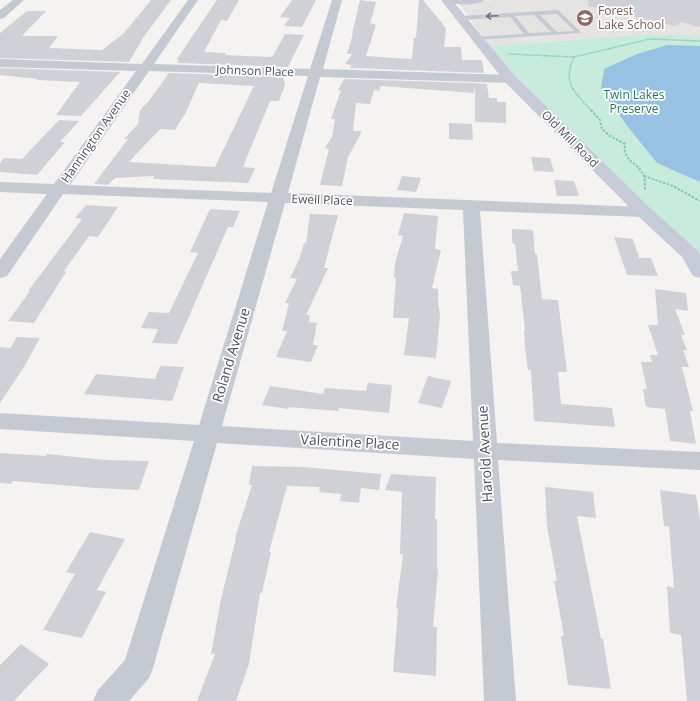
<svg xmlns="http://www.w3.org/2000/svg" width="700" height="701" font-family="'Open Sans',sans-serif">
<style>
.education{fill:#e5e4e3}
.green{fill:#c7ecde}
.water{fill:#98c2e4}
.building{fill:#d0d1d6;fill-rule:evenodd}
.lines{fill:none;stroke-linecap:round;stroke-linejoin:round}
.path-far1{stroke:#82c7b6;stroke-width:1.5;stroke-dasharray:1.5 1;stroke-linecap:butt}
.path{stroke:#82c7b6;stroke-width:2;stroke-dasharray:2.5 1.5;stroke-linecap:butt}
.lane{fill:#c5c9d2;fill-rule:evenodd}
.street{fill:#c5c9d2;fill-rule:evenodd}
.secondary{fill:#c7cbd8;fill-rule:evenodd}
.oneway{stroke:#707581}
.labels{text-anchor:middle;stroke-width:3.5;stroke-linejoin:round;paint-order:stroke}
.far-education-label{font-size:12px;fill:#785e54;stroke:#fff;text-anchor:start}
.far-street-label{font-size:12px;fill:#4c515e;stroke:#fff}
.far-park-label{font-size:12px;fill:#227963;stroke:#fff}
.street-label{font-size:14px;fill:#4c515e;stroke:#fff}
</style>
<rect width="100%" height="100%" fill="#f4f3f2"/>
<path class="education" d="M497 0H700V38L648 34 489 46 458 2Z"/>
<path class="green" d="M648 34 700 36V263L500 63 489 46Z"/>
<path class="water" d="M667 45 700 46V182L657 163 628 127 601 89 604 69 637 54Z"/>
<path class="building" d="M151 0H171L143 38 129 62 0 58V33L27 11H46L22 36H58L49 48 102 50 124 33Z
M217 0H239L227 21 221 20 204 52 226 53 225 55 268 57 273 56 285 34 304 35 288 67 177 63 179 60 177 59Z
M292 0H316L302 27 284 26 290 18 280 17Z
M360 0 376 2 370 24 371 23 376 25 366 56 410 59 412 58 414 38H416L419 0H423L446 28 444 47H461L462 60H482L484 73 350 68 352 65 345 64 352 54H347L353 34H352Z
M589 0H700V27L681 22 675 26 588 6Z
M0 68 120 72 81 116 56 115 80 82 37 80 38 79 0 75Z
M169 73 283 77 285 85 279 101H270L243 167 255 168 248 183 153 179 154 176 115 178 108 185 94 184 128 139H124L138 124 140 110 148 102ZM199 83 254 86 215 167 129 162 160 129 175 130 186 112Z
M344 79 475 83 474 93 381 86 379 91 374 90 370 104 356 103 353 131H362L348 157 342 186 320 185 329 149 325 148 332 137 335 119H331L341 90H338Z
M475 83 487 84 489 98H497V102H506V123L475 122Z
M59 120 79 121 60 142H65L37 175 0 172V163L4 158 22 159Z
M449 123 472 124 473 140 449 139Z
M531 157 550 158 554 172 534 171Z
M402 176 421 178 416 192 397 190Z
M554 180 574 181 579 196H557Z
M86 205 118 207 98 237 89 236 64 271 66 272 34 323 8 321 30 291H28L82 219 75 218Z
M210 209 240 211 233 227H228L177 344 152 343 158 329 141 328 149 312 169 313 198 253 190 252Z
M404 213 438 216 435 249 441 250 432 288 438 289V301L440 316 436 358 404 355 409 318H393L396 278H394L395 263 403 236 398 235Z
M310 214 338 215 324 268H328L306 315H310L309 322 317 323 313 345H318L311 362 276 357 287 331H282L289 303H285L297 279 290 278 299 260 304 243H306Z
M512 229 533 230 535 254H537L542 299 558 300 567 372H558L561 404 612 408 615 427 534 421 531 370H528L525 349 524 330H525L520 286 513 285 511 271H518L515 244 512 243Z
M614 237 633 239 639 258H651L658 276 627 275Z
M655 289 686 293 688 311 675 309 685 335H681L687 350H683L689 367H682L693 411H690L696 444 670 441 665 409 646 407 643 389H647L641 362H652L650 355H658L648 325H658Z
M17 337 40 338 24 367 0 403V347L10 348Z
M160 366 184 367 172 401 84 394 96 374 155 379Z
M428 376 451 381 442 408 418 403Z
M368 383 392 385 389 413 339 408V411L289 407 288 409 262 405 270 386 323 394 325 388 366 391Z
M0 453 46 456 47 454 105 460 149 461 139 490 96 488 13 481 11 484 0 483Z
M252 466 303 467 381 474 379 490 361 488 359 503 340 501 341 494 319 492 320 487 287 486 269 552H271L262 593H260L249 664 236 701H197L215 654H211L221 599 236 538H235L252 485H249Z
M391 474 436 477 435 519H437V569L438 570 433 627H437L436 676 393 672 398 609 396 608 403 554H400L402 492 385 490Z
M545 487 593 492 596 518 577 516 601 639H603L611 689 568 685 561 636H564L554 581H557L547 526Z
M660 490 696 495 700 520V701H687L681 635 670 633 667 586 674 588 669 526H664Z
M90 532 125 539 97 590 106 592 82 638 43 630 75 574 66 572Z
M21 644 49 664 14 701H0V665Z"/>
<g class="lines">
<path class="path-far1" d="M509 54 574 57 650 39 700 41
M574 57C562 84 574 91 592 111"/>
<path class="path" d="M591 110 600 120 602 129 610 136 625 144C623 164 639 161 644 177 645 180 645 186 645 190
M644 176 673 186 700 201"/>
<path class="lane" d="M558 10 580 31V33L476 40 473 38 474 37 524 34 510 17 461 20 458 18 461 16ZM557 14 574 31 557 32 540 15ZM534 15 551 32 529 33 515 16Z"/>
<path class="street" d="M13 0H24L4 18 0 19V10Z
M188 0H198L154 64 310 69 332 0H342L323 69 510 75 515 76 516 79 515 82 510 83 320 77 288 193 644 207 650 208 652 212 650 216 644 217 480 211 497 443 700 452V470L498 460 516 701H484L474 459 217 443 153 668 149 678 129 701H93L98 690 125 660 194 441 0 429V413L199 425 268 202 63 194 7 276 0 278V259L47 194 0 192V182L54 184 136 71 0 67V59L142 64ZM149 71 308 76 271 193 70 185ZM285 203 463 210 473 441 222 426Z
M446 0H484C479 6 451 6 446 0Z"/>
<path class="secondary" d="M441 0H452L515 76 650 208 697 250 700 255V278L693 276 682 257 638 216 505 82Z"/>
</g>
<defs><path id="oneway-shaft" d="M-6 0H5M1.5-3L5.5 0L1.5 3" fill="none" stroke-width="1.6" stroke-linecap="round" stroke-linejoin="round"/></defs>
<use class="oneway" href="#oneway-shaft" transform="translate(492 16) rotate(177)"/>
<defs>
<g id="school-disc" transform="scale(0.9)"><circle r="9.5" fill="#8d6e63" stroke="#fff"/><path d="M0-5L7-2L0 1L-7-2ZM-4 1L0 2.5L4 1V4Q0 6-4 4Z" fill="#fff"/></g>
</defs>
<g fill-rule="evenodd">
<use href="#school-disc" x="585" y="18"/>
</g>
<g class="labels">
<g class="far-education-label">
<text x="598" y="15">Forest<tspan x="598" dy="14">Lake School</tspan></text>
</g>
<g class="far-street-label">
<text transform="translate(255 71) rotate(2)" y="4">Johnson Place</text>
<text transform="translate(96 136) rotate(-55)" y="4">Hannington Avenue</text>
<text transform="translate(570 139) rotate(45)" y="4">Old Mill Road</text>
<text transform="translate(322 200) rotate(2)" y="4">Ewell Place</text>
</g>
<g class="far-park-label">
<text x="634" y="99">Twin Lakes<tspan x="634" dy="14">Preserve</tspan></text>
</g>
<g class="street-label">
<text transform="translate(231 355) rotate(-73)" y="5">Roland Avenue</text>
<text transform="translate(350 442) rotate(3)" y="5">Valentine Place</text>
<text transform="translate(485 454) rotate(-93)" y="5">Harold Avenue</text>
</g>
</g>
</svg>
